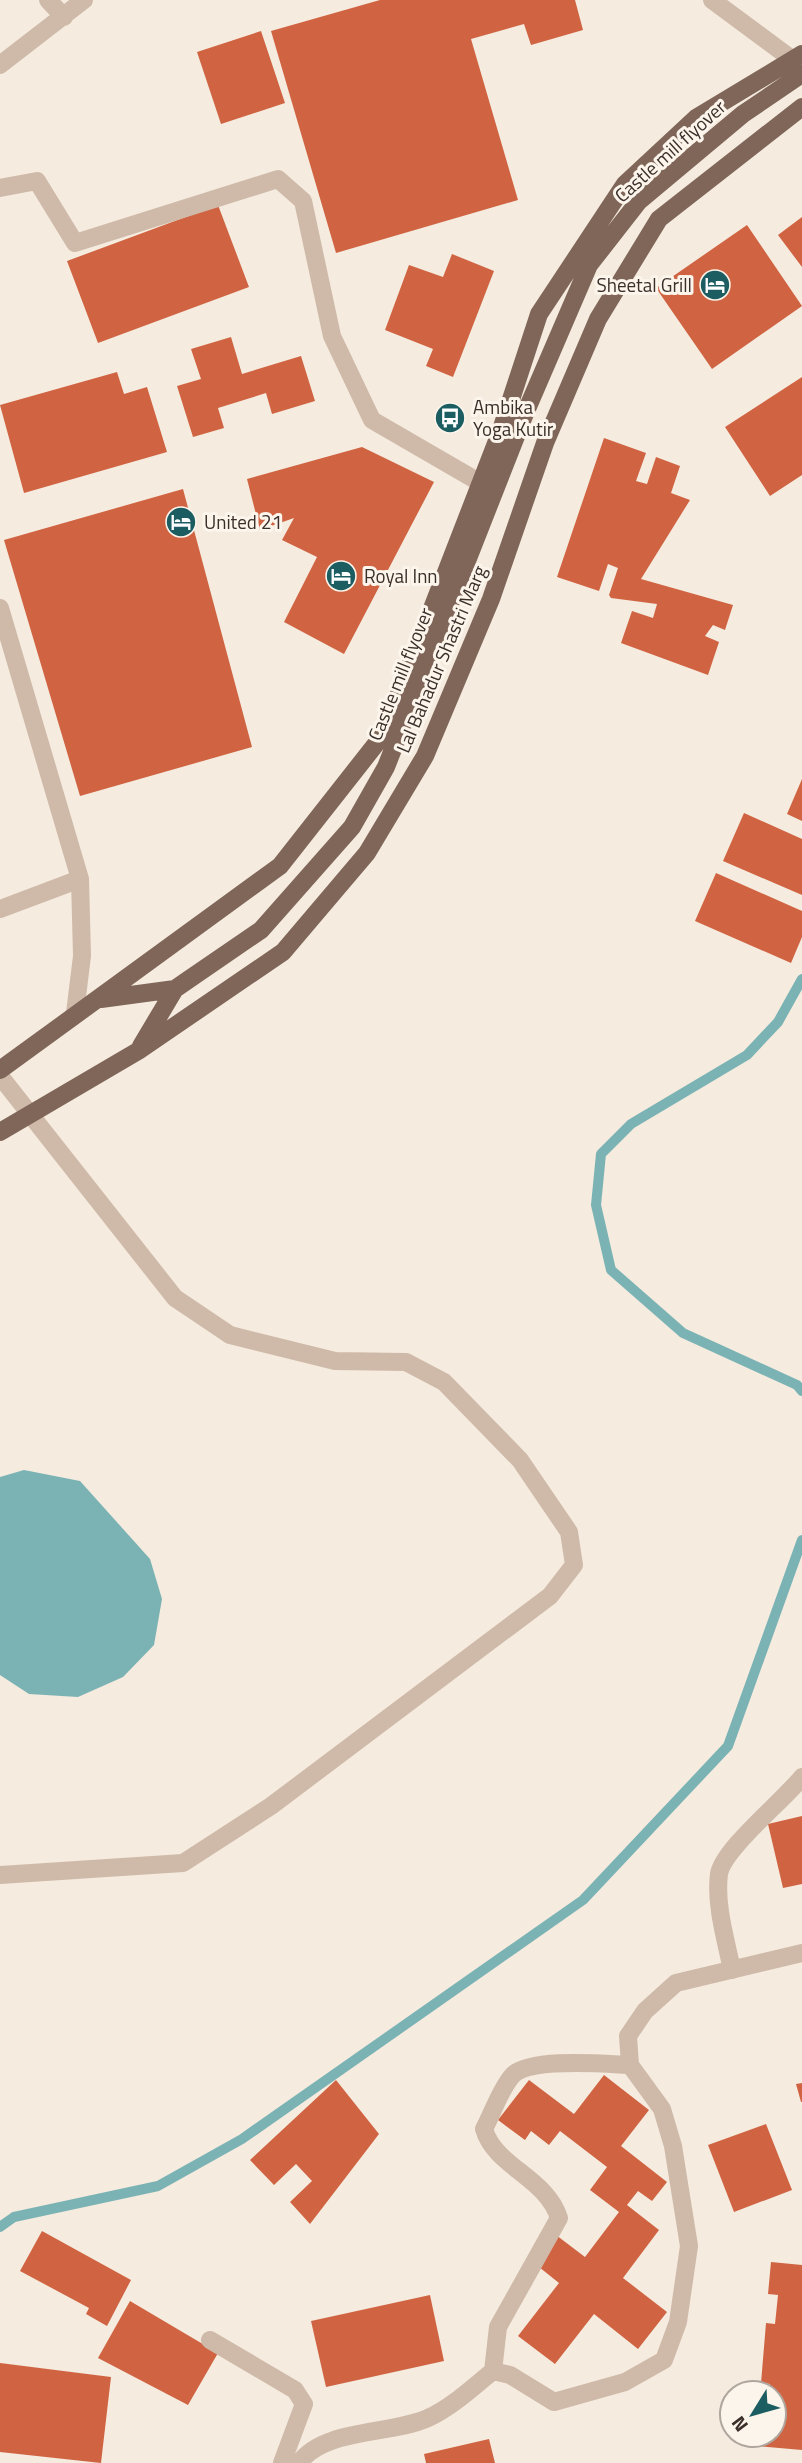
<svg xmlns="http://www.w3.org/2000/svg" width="802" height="2463" font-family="'Titillium Web',sans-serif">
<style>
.water{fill:#7bb3b5}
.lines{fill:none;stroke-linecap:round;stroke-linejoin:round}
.stream{stroke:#7bb3b5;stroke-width:10}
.building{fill:#d06442}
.service{stroke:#cfbaa9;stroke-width:18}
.minor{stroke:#cfbaa9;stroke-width:18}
.primary{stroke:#7f6659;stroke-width:18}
.labels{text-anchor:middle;stroke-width:6;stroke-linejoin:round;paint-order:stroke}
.street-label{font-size:19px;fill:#3b2f2a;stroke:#fcf5ec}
.poi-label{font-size:19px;fill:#3b2f2a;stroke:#fcf5ec;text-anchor:start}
</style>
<rect width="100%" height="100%" fill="#f5ebdf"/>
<path class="water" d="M24 1470 80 1481 150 1559 162 1599 154 1645 123 1677 78 1697 29 1694 0 1675V1477Z"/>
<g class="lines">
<path class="stream" d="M802 979 778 1022 747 1055 631 1124 601 1154 596 1205 611 1270 683 1333 797 1385 802 1391
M0 2227 14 2217 158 2186 242 2139 583 1900 728 1746 802 1540"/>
</g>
<path class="building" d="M380 0H575L583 30 531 45 524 24 471 39 518 200 336 253 271 31Z
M261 31 285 103 221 124 197 52Z
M218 205 249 287 98 343 67 261Z
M802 217V267L778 235Z
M747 225 802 306 712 369 656 288Z
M452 254 494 271 453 377 426 366 433 349 385 330 409 265 443 277Z
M231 337 242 374 301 356 315 401 272 414 266 393 218 408 224 428 193 437 177 386 201 379 191 349Z
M117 372 124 394 147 387 167 452 24 493 0 405Z
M802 377V475L770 496 725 427Z
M604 438 646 453 636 481 647 484 656 457 680 466 671 493 690 500 641 579 733 605 725 630 713 625 705 636 719 642 708 675 621 643 632 611 653 618 657 604 611 598 609 595 618 568 608 564 599 591 557 577Z
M362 447 434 482 344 654 284 622 317 557 282 540 294 518 260 530 247 479Z
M183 489 252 747 80 796 4 540Z
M802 779V821L787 814Z
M744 813 802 839V895L723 861Z
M716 873 802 911V937L791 963 695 921Z
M802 1816V1884L783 1888 768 1824Z
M604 2075 649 2110 621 2146 667 2182 652 2201 638 2191 627 2205 659 2230 623 2278 667 2312 638 2349 594 2314 555 2364 518 2336 559 2283 534 2263 556 2235 585 2257 619 2212 590 2190 607 2167 560 2131 549 2145 531 2131 525 2140 498 2120 529 2080 574 2114Z
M336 2080 379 2134 310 2224 290 2202 312 2181 296 2164 274 2185 250 2160Z
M802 2083V2102H801L796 2084Z
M766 2124 792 2190 734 2212 708 2145Z
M42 2231 131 2280 107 2326 86 2314 89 2308 20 2271Z
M771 2262 802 2265V2450L755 2446 756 2435H774V2393H769L770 2384 761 2383 766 2323 775 2324 778 2295 768 2294Z
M430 2295 444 2361 326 2387 311 2321Z
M130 2301 218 2353 188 2405 98 2358Z
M0 2363 111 2377 101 2463 0 2452Z
M489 2439 495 2463H426L424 2454Z"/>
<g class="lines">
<path class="service" d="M0 188 37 181 75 243 278 179 303 201 332 336 372 420 479 482
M0 608 80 879 82 956 75 1013
M0 909 80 879"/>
<path class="minor" d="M48 0 64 17
M712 0 793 60 799 69
M0 65 84 0
M0 1076 175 1298 230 1335 335 1361 406 1362 444 1382 520 1460 569 1532 574 1565 550 1596 271 1806 183 1863 0 1875
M732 1970C726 1940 715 1905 719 1874 723 1849 783 1801 802 1777
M210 2340 295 2390 304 2404 282 2463
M493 2371 498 2327 559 2218C546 2177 495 2167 484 2129 493 2112 500 2090 512 2076 528 2057 605 2064 630 2065
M299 2463C324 2428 391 2435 428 2418 452 2407 473 2387 493 2371L510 2375 554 2402 625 2382 664 2360 678 2322 689 2246 673 2146 662 2109 630 2065 628 2036 645 2011 676 1983 802 1953"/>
<path class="primary" d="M101 999 175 989 188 980 261 930 352 827 386 767 524 416 589 265 639 201 743 114 802 74
M141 1046 175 989
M0 1070 280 866 383 735 500 433 539 314 625 184 696 118 802 54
M0 1132 138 1051 283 952 367 853 425 756 491 599 545 443 598 319 659 219 802 107"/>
</g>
<defs>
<g id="hotel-disc" transform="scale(1.575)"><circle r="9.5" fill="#1b5d61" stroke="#fcf5ec"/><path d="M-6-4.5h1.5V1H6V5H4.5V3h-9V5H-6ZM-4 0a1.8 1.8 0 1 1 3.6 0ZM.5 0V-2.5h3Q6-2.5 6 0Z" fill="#fff"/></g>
<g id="bus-disc" transform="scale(1.575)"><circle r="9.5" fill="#1b5d61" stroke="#fcf5ec"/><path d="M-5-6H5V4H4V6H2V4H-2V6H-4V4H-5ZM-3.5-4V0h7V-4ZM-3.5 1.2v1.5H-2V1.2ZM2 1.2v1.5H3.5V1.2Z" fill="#fff"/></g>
</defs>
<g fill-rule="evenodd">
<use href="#hotel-disc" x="715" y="285"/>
<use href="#bus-disc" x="450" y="418"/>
<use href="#hotel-disc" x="181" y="522"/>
<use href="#hotel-disc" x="341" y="576"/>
</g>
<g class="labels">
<g class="street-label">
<text transform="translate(670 151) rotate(-42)" y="7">Castle mill flyover</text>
<text transform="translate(441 659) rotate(-67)" y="7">Lal Bahadur Shastri Marg</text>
<text transform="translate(400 674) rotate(-68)" y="7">Castle mill flyover</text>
</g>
<g class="poi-label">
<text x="692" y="292" text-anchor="end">Sheetal Grill</text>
<text x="473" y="414">Ambika<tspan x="473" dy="22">Yoga Kutir</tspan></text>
<text x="204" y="529">United 21</text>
<text x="364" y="583">Royal Inn</text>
</g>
</g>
<g transform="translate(753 2414) rotate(233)"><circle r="33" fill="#fcf5ec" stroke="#afa69e" stroke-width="2"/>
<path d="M0-5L12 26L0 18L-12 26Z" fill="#1b5d61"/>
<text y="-10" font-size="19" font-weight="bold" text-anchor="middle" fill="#3b2f2a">N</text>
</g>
</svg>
